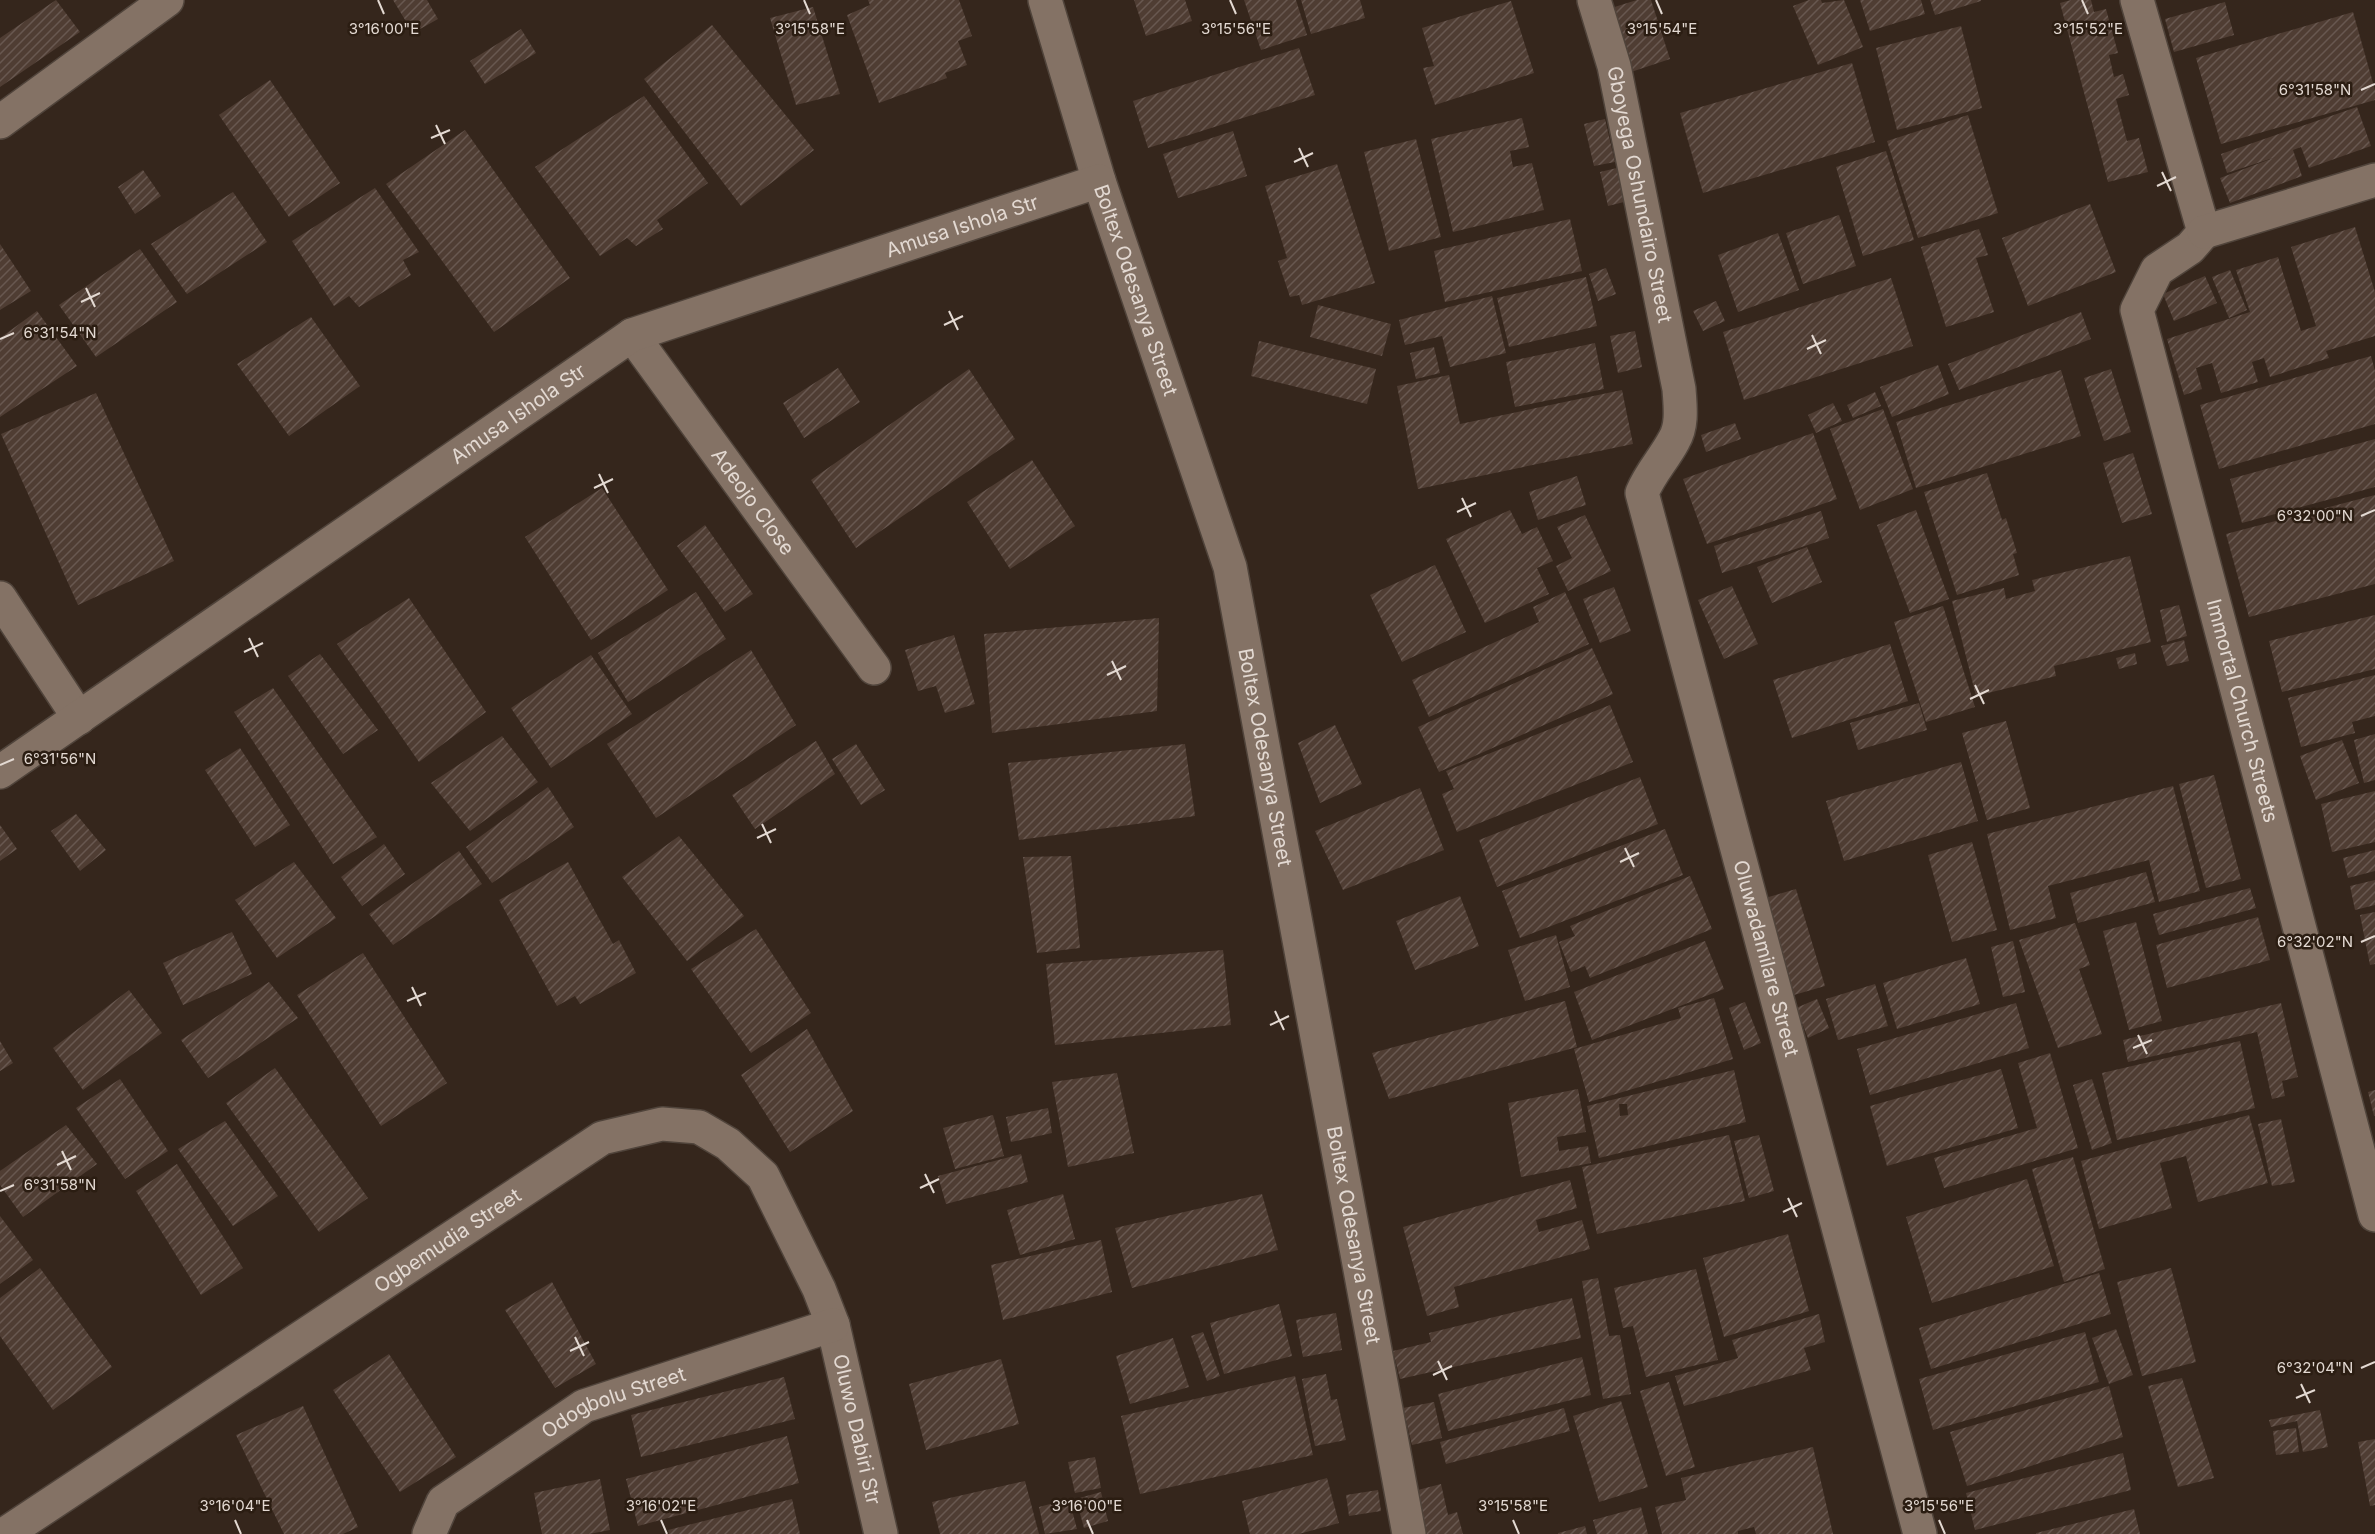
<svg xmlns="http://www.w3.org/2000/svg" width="2375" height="1534" font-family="Inter,sans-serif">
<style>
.building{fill:url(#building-hatch);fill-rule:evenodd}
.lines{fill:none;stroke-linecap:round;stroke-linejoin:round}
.minor-casing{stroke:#50443b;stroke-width:36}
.minor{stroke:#847265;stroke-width:33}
.ticks{fill:none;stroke:#e3d9d2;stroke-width:2}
.labels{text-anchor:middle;stroke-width:5;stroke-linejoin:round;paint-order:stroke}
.street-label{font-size:20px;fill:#e3d9d2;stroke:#2b1d12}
.ticks-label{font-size:15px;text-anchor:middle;fill:#e3d9d2;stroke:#2b1d12;stroke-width:5;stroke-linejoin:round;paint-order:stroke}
</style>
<defs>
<pattern id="building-hatch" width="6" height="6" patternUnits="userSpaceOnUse" patternTransform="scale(1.5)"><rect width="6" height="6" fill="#4f3d33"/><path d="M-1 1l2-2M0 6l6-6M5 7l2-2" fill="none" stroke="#685850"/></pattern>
</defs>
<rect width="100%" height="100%" fill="#35261c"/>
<path class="building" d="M56 0 80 32 0 87V38Z
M393 0H427L438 19 413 33Z
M868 0H959L972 36 958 41 967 65 945 73 947 78 879 103 847 15 870 5Z
M1134 0H1185L1192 21 1146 36Z
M1244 0H1296L1307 35 1261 50Z
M1301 0H1360L1365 18 1311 34Z
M1637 0H1651L1670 59 1628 73 1608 9Z
M1809 0H1821L1822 3 1844 0 1863 47 1818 65 1793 6Z
M1860 0H1921L1925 14 1870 31Z
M1930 0H1981V1L1935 15Z
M2071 0H2091L2094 12 2106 9 2118 53 2109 55 2114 77 2123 74 2129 95 2116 99 2127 141 2139 138 2148 172 2108 182 2060 3Z
M1511 1 1534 73 1435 105 1423 68 1434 66 1422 28Z
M2225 2 2234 35 2174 52 2165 19Z
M813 7 840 94 796 105 770 18Z
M2353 12 2375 90V100L2221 144 2196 58Z
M712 25 814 150 741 206 644 79Z
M1961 26 1982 108 1897 130 1876 48Z
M521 29 536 53 485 84 470 61Z
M1299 48 1315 95 1148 148 1133 101Z
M1852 63 1875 142 1703 193 1680 113Z
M270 80 340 183 289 217 219 115Z
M644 96 708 183 657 220 663 229 636 246 627 238 600 256 535 167Z
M2357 107 2371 146 2309 168 2301 147 2293 150 2302 176 2230 203 2220 178 2276 157 2227 173 2221 154Z
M1968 115 1998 213 1918 238 1887 141Z
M1522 118 1529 147 1510 151 1513 167 1532 163 1544 210 1453 232 1431 139Z
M1605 119 1615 162 1594 166 1584 124Z
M465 130 570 278 494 332 386 184Z
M1233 131 1247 176 1178 198 1163 154Z
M1416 139 1441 237 1389 251 1364 152Z
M1886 151 1914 240 1863 256 1836 167Z
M1337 164 1375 283 1302 305 1299 295 1290 297 1278 261 1287 258 1265 186Z
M1617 168 1624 202 1608 206 1600 172Z
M143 170 161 196 135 214 118 187Z
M375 188 419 252 403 260 411 275 359 307 349 296 334 306 292 241Z
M233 192 267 242 187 294 151 244Z
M2090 204 2116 272 2028 306 2002 238Z
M1839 215 1856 266 1803 284 1786 233Z
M1570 219 1582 271 1445 302 1434 251Z
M2355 227 2375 292V336L2326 351 2329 358 2270 377 2264 358 2252 362 2258 382 2221 393 2212 363 2196 368 2202 389 2184 395 2167 339 2250 312 2236 270 2278 257 2301 331 2316 326 2291 247Z
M1979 229 1988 255 1976 258 1994 312 1946 327 1921 247Z
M1778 233 1799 290 1738 312 1718 255Z
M0 244 31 291 0 310Z
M140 249 177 302 96 357 59 305Z
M1606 268 1616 294 1598 301 1589 274Z
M2230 270 2247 310 2229 318 2212 277Z
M2205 276 2217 303 2174 321 2163 294Z
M1586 277 1597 326 1509 347 1497 298Z
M1891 278 1913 346 1744 400 1723 332Z
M1492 296 1506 353 1450 367 1442 336 1405 345 1399 320Z
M1716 301 1725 321 1703 331 1693 311Z
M1318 305 1391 324 1382 356 1310 337Z
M37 311 77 366 0 417V338Z
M2081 312 2091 339 1959 390 1948 364Z
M311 317 360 386 289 436 237 364Z
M1635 331 1642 367 1618 373 1610 336Z
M1259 341 1376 369 1367 404 1251 376Z
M1595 343 1604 389 1515 407 1506 362Z
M1434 347 1440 373 1416 379 1410 353Z
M2371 356 2375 371V424L2219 469 2200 405Z
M1938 365 1949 394 1892 417 1880 387Z
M838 368 860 402 804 438 783 403Z
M969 369 1015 439 856 548 811 480Z
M2111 369 2131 432 2104 441 2084 378Z
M2061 370 2081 436 1916 488 1896 422Z
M1449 375 1460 424 1622 390 1633 444 1418 489 1397 386Z
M1875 392 1881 406 1853 418 1847 405Z
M96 393 174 561 78 605 1 434Z
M1833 403 1842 421 1816 433 1808 415Z
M1883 409 1913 489 1860 510 1830 429Z
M1735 423 1741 439 1706 452 1701 435Z
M1813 433 1837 499 1707 544 1683 479Z
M2375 439V487L2242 523 2230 479Z
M2133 453 2152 514 2122 523 2103 463Z
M1032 460 1075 526 1010 569 967 502Z
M1987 473 2002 520 2006 518 2017 553 2013 554 2019 575 1957 595 1924 492Z
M1577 476 1586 505 1538 520 1529 492Z
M602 488 668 590 591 640 525 537Z
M2375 495V584L2249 617 2226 534Z
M1510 510 1522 534 1537 527 1553 561 1537 568 1549 594 1485 623 1446 539Z
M1916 510 1949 599 1910 613 1877 525Z
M1821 511 1829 538 1722 573 1714 546Z
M1585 515 1611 571 1568 591 1556 566 1572 558 1557 527Z
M705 525 753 594 725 612 677 546Z
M1807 547 1822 582 1772 603 1757 567Z
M2130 556 2151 642 2054 666 2056 676 1976 696 1952 601 2004 588 2006 599 2035 591 2032 580Z
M1435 565 1466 632 1402 662 1370 595Z
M1732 586 1758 644 1724 659 1698 600Z
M1614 587 1631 631 1600 643 1583 599Z
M696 592 726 639 628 702 598 653Z
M1565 592 1589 644 1429 717 1412 680 1539 622 1533 607Z
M409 598 486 712 419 762 337 644Z
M2179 605 2187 636 2167 642 2160 610Z
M1943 606 1975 707 1926 722 1894 622Z
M2375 615V669L2282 692 2269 641Z
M1159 618 1157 711 992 733 984 634Z
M954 635 975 704 945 713 936 686 918 691 905 650Z
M2184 640 2189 661 2167 666 2161 646Z
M1890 644 1908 701 1792 738 1773 680Z
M1592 648 1613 694 1439 772 1418 727Z
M751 650 796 725 656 818 607 744Z
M2135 653 2137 664 2119 669 2116 658Z
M320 654 378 730 343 754 288 676Z
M591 655 632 714 551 768 511 708Z
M2375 675V716L2352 722 2355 733 2301 747 2288 698Z
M273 688 377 837 333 864 234 712Z
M1919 703 1927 730 1858 750 1850 723Z
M1610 705 1633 762 1457 832 1442 794 1454 789 1446 771Z
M2006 721 2030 808 1987 820 1962 733Z
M1335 725 1362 784 1320 803 1298 743Z
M2375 734V780L2364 783 2354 740Z
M502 736 538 782 470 831 431 783Z
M2342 740 2359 783 2316 800 2300 756Z
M816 741 835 774 755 829 732 795Z
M856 744 885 790 861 805 832 759Z
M1185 744 1195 816 1019 840 1008 763Z
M240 748 290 825 255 847 205 770Z
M1961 762 1978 821 1844 861 1826 801Z
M2214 775 2241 879 2206 888 2179 784Z
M1640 777 1658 824 1497 887 1479 840Z
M2173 786 2200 891 2159 902 2149 860 2048 886 2056 918 2010 930 1987 834Z
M548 787 574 827 492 883 466 847Z
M1420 788 1444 850 1343 890 1315 831Z
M2375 791V842L2332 852 2321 804Z
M76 814 106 850 80 871 51 831Z
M0 825 17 849 0 861Z
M1665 829 1683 875 1520 938 1502 891Z
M679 836 744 916 687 961 622 877Z
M1972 842 1997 930 1952 942 1928 855Z
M384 844 405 874 362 906 341 877Z
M2375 850V871L2348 878 2343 858Z
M459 851 482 884 393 945 369 914Z
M1071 856 1080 948 1037 953 1023 857Z
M294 862 336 918 277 958 235 900Z
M568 862 613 944 619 940 636 973 580 1004 575 996 557 1006 499 900Z
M2146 872 2155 902 2078 923 2070 893Z
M1690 876 1712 929 1590 978 1585 966 1571 972 1559 942 1575 936 1570 926Z
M2375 880V905L2355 910 2350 886Z
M2250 888 2256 908 2159 935 2153 914Z
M1796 889 1825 986 1787 997 1758 900Z
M1460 896 1479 946 1415 970 1396 921Z
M2375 912V964L2370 965 2360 915Z
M2258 917 2270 960 2167 988 2156 945Z
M2136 922 2162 1021 2129 1030 2103 931Z
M2075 923 2090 965 2079 969 2102 1034 2058 1048 2019 940Z
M756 929 811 1013 751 1053 691 969Z
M232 932 252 974 183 1005 163 963Z
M1556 935 1570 987 1525 1001 1508 950Z
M1705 941 1724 989 1592 1040 1574 992Z
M2013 941 2025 992 2003 997 1991 947Z
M1223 950 1231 1025 1055 1045 1046 964Z
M363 953 447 1083 381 1126 297 995Z
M1966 958 1980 1004 1897 1029 1883 983Z
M269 982 298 1018 208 1078 181 1040Z
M1875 984 1888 1026 1838 1040 1826 999Z
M129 990 162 1033 83 1090 53 1048Z
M1714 998 1733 1059 1589 1102 1574 1049 1681 1018 1678 1008Z
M1817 999 1829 1028 1808 1038 1796 1008Z
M1565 1001 1577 1047 1389 1099 1372 1053Z
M1745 1002 1761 1043 1744 1050 1729 1008Z
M2016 1003 2029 1048 1870 1095 1857 1049Z
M2281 1003 2298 1077 2282 1081 2285 1096 2272 1099 2257 1032 2128 1062 2123 1040Z
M807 1029 853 1111 790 1152 741 1075Z
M0 1041 13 1063 0 1071Z
M2240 1041 2255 1108 2117 1140 2102 1073Z
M2050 1053 2078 1148 1944 1188 1934 1158 2037 1128 2018 1063Z
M275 1068 368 1198 319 1232 226 1103Z
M2001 1069 2018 1128 1887 1166 1870 1106Z
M1734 1070 1746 1122 1599 1158 1587 1106ZM1619 1104H1627L1628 1115 1620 1116Z
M1117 1073 1134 1153 1068 1167 1052 1082Z
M120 1079 168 1151 125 1179 76 1108Z
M2092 1079 2112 1143 2092 1150 2073 1085Z
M1578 1089 1586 1132 1557 1137 1559 1151 1588 1146 1591 1163 1521 1177 1508 1103Z
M2375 1090V1116H2374L2368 1092Z
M1048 1108 1052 1133 1011 1142 1006 1117Z
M993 1115 1004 1156 955 1169 943 1128Z
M2249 1115 2268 1183 2198 1202 2186 1156 2160 1163 2172 1208 2099 1229 2081 1161Z
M2281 1119 2295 1182 2272 1186 2258 1124Z
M225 1121 278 1196 233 1226 178 1149Z
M66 1125 97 1164 23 1217 0 1185V1171Z
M1729 1135 1745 1201 1597 1234 1582 1167Z
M1759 1135 1774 1191 1749 1198 1734 1141Z
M1021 1154 1028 1182 946 1204 938 1176Z
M2073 1157 2105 1269 2064 1282 2032 1169Z
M177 1164 243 1268 201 1295 136 1191Z
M2027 1179 2054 1266 1932 1303 1906 1217Z
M1570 1180 1577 1208 1536 1220 1539 1232 1582 1220 1590 1249 1454 1287 1459 1307 1427 1316 1403 1227Z
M1063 1194 1075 1239 1020 1255 1007 1210Z
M1262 1194 1278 1250 1132 1288 1115 1228Z
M0 1216 33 1260 0 1284Z
M1788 1234 1809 1311 1724 1337 1703 1258Z
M1101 1240 1112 1292 1003 1320 991 1265Z
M40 1268 112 1367 53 1410 0 1336V1298Z
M2171 1268 2196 1362 2142 1376 2117 1282Z
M1696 1269 1718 1360 1646 1377 1633 1326 1623 1328 1614 1288Z
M2099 1273 2111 1314 1931 1369 1919 1328Z
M1598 1278 1609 1336 1620 1335 1631 1394 1603 1399 1582 1281Z
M552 1282 596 1364 555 1388 505 1310Z
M1572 1298 1581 1338 1400 1379 1393 1351 1431 1342 1429 1333Z
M1279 1304 1292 1356 1224 1374 1210 1323Z
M1336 1313 1342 1350 1303 1357 1296 1320Z
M1819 1314 1825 1342 1804 1348 1811 1370 1684 1406 1675 1376 1738 1358 1732 1340Z
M2116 1329 2133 1375 2109 1384 2092 1338Z
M1203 1332 1220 1376 1207 1381 1191 1336Z
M2085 1332 2099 1382 1933 1430 1919 1379Z
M1173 1338 1189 1387 1130 1404 1116 1356Z
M389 1354 456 1457 400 1492 333 1390Z
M1582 1357 1591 1395 1448 1431 1438 1394Z
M1001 1359 1019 1424 926 1450 909 1384Z
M1326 1374 1331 1400 1337 1399 1346 1440 1315 1446 1302 1379Z
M1295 1376 1313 1455 1140 1494 1121 1416Z
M784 1377 795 1419 641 1457 631 1415Z
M2182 1378 2214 1478 2178 1487 2148 1386Z
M1669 1382 1695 1467 1666 1476 1640 1391Z
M2109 1386 2123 1437 1967 1486 1950 1432Z
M1621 1401 1648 1487 1599 1502 1573 1416Z
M1434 1402 1442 1438 1412 1445 1403 1408Z
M303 1406 358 1527 343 1534H284L236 1435Z
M1564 1408 1570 1431 1446 1464 1440 1442Z
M2320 1410 2328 1447 2303 1452 2297 1421 2271 1427 2269 1420Z
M2296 1428 2299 1452 2276 1455 2273 1431Z
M787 1436 799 1483 638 1526 626 1479Z
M2375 1439V1505L2370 1506 2358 1442Z
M1813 1447 1833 1534H1756L1754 1527 1738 1531V1534H1662L1655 1507 1686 1500 1681 1478Z
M2123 1453 2131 1490 1975 1530 1966 1493Z
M1095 1457 1101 1488 1075 1493 1068 1462Z
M1327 1478 1339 1523 1299 1534H1250L1242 1501Z
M600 1479 610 1530 589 1534H542L534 1493Z
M1025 1481 1039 1534H940L932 1502Z
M1441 1484 1448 1515 1457 1512 1463 1534H1420L1410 1492Z
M1378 1490 1381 1511 1349 1516 1346 1495Z
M1101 1492 1108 1521 1084 1528 1076 1499Z
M792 1499 800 1534H669L668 1530Z
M1069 1499 1077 1529 1045 1534 1039 1507Z
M1641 1507 1648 1534H1597L1593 1520Z
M2134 1509 2140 1534H2036V1533Z
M1585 1526 1587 1534H1558V1533Z"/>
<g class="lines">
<g class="minor-casing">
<g id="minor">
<path id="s1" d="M1045 0 1099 181 1230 567 1409 1534"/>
<path id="s2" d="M1594 0 1614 66 1679 389C1680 405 1683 425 1674 440 1664 459 1650 473 1642 493L1920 1534"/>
<path d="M2137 0 2204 232"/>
<path d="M0 122 167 0"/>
<path id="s3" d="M2204 232 2190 248 2157 270 2137 310 2375 1215"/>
<path d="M2204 232 2375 180"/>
<path id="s4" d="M632 335 874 668"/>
<path d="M0 598 79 718"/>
<path id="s5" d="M0 772 632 335 1099 181"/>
<path id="s6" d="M5 1534 602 1138 662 1124 699 1127 728 1144 763 1176 819 1289 833 1325 881 1534"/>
<path id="s7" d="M429 1534 443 1502 584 1406 833 1325"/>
</g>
</g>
<use href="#minor" class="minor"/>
</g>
<path class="ticks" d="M378 0 384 14M804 0 810 14M1230 0 1236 14M1656 0 1662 14M2082 0 2088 14M2361 90 2375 84M436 125 445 144M431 138 450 130M1299 148 1308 167M1294 162 1313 153M2162 172 2171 191M2157 186 2176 177M86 288 95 307M81 302 100 293M949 311 958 330M944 325 963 316M1812 335 1821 354M0 339 14 333M1807 349 1826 340M599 474 608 493M594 488 613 479M1462 498 1471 517M1457 512 1476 503M2361 516 2375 510M249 638 258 657M244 652 263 643M1112 661 1121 680M1107 675 1126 666M1975 685 1984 704M1970 699 1989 690M0 765 14 759M762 824 771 843M757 838 776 829M1625 848 1634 867M1620 862 1639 853M2361 942 2375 936M412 987 421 1006M407 1001 426 993M1275 1011 1284 1030M1270 1025 1289 1016M2138 1035 2147 1054M2133 1048 2152 1040M62 1151 71 1170M57 1165 76 1156M925 1174 934 1193M920 1188 939 1179M0 1191 14 1185M1788 1198 1797 1217M1783 1212 1802 1203M575 1337 584 1356M570 1351 589 1342M1438 1361 1447 1380M2361 1368 2375 1362M1433 1375 1452 1366M2301 1384 2310 1403M2296 1398 2315 1390M235 1520 241 1534M661 1520 667 1534M1087 1520 1093 1534M1513 1520 1519 1534M1939 1520 1945 1534"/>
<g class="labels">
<g class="street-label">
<text dy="7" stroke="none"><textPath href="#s2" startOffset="200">Gboyega Oshundairo Street</textPath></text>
<text dy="7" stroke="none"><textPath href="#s5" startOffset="1116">Amusa Ishola Str</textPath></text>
<text dy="7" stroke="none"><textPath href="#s1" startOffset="304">Boltex Odesanya Street</textPath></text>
<text dy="7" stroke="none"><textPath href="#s5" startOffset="630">Amusa Ishola Str</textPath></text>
<text dy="7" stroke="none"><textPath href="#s4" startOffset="206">Adeojo Close</textPath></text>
<text dy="7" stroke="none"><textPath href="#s3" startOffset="520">Immortal Church Streets</textPath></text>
<text dy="7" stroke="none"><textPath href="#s1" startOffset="790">Boltex Odesanya Street</textPath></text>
<text dy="7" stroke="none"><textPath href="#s2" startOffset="994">Oluwadamilare Street</textPath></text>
<text dy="7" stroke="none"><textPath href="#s1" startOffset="1276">Boltex Odesanya Street</textPath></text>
<text dy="7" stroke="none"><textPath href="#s6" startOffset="531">Ogbemudia Street</textPath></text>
<text dy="7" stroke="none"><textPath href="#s7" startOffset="234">Odogbolu Street</textPath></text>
<text dy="7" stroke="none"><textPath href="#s6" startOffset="1168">Oluwo Dabiri Str</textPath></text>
</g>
</g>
<g class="ticks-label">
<text x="384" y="34">3°16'00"E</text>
<text x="810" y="34">3°15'58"E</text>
<text x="1236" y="34">3°15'56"E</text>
<text x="1662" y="34">3°15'54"E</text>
<text x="2088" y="34">3°15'52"E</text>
<text x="2315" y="95">6°31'58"N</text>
<text x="60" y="338">6°31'54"N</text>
<text x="2315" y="521">6°32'00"N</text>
<text x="60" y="764">6°31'56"N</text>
<text x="2315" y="947">6°32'02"N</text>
<text x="60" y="1190">6°31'58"N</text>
<text x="2315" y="1373">6°32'04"N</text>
<text x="235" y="1511">3°16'04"E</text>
<text x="661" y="1511">3°16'02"E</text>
<text x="1087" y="1511">3°16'00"E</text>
<text x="1513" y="1511">3°15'58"E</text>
<text x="1939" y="1511">3°15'56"E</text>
</g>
</svg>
